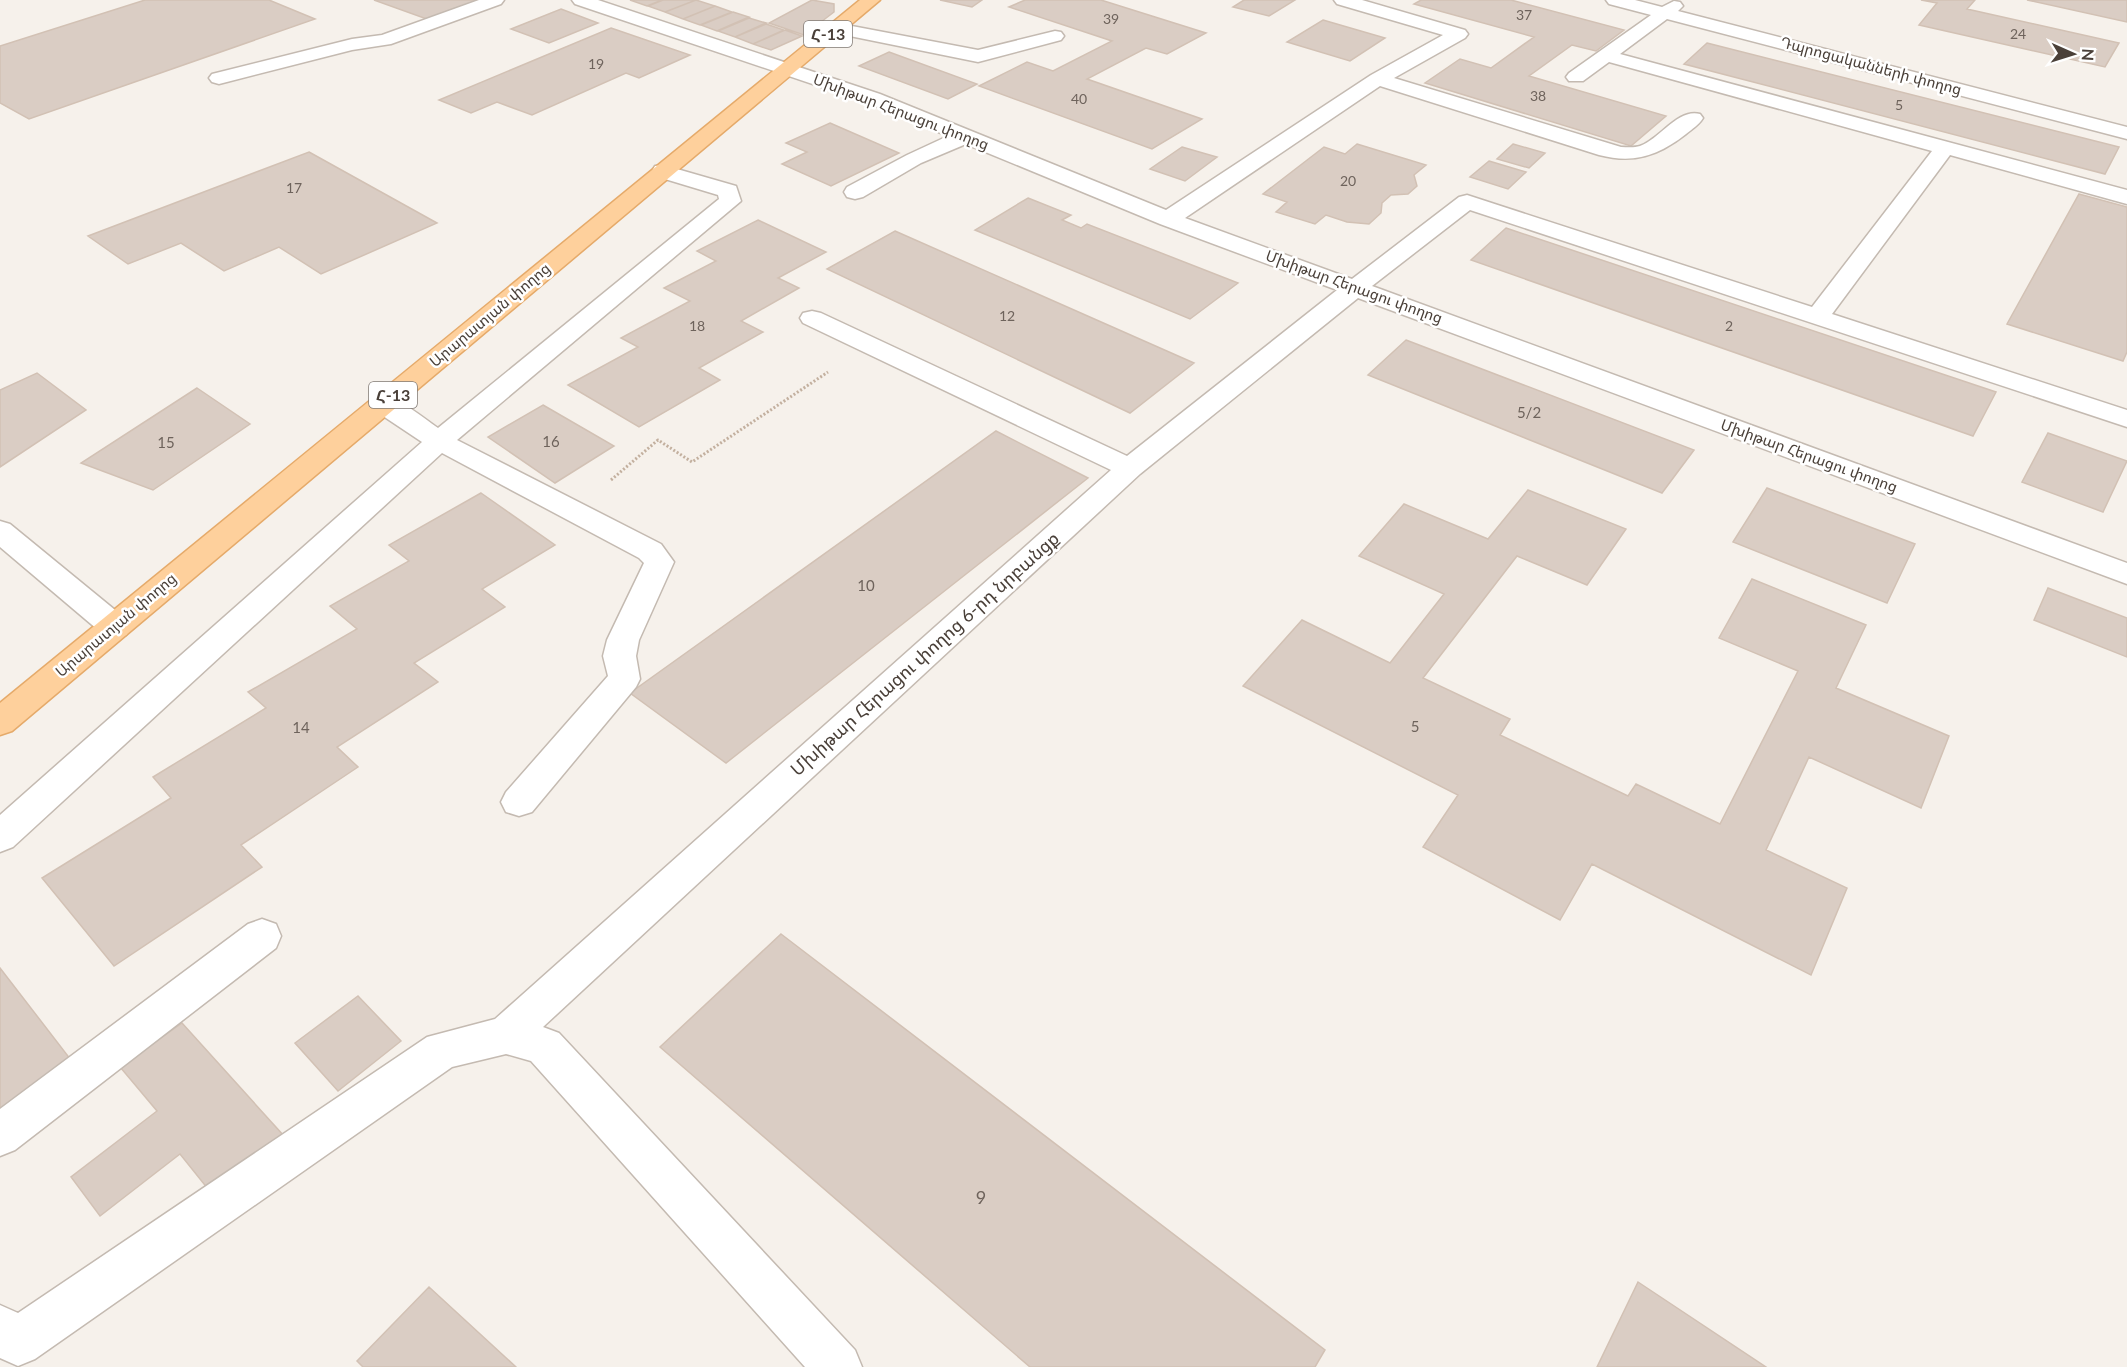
<svg xmlns="http://www.w3.org/2000/svg" width="2127" height="1367" font-family="Lato,'Noto Sans Armenian',sans-serif">
<style>
.building{fill:#dacdc4;stroke:#d2c1b4;stroke-width:1.5}
.lines{fill:none;stroke-linecap:round;stroke-linejoin:round}
.minor-casing{stroke:#c4bab1;stroke-width:3}
.major-casing{stroke:#e5aa6a;stroke-width:3}
.path{stroke:#c3b09f;stroke-width:3;stroke-dasharray:2 2;stroke-linecap:butt}
.minor{fill:#fff;fill-rule:evenodd}
.major{fill:#fed09c;fill-rule:evenodd}
.labels{text-anchor:middle;stroke-width:5;stroke-linejoin:round;paint-order:stroke}
.far-number-label{font-size:14px;fill:#6e635c}
.far-street-label{font-size:15px;fill:#4a4039;stroke:#fff}
.number-label{font-size:15px;fill:#6e635c}
.shield{fill:#fff;stroke:#807974;stroke-width:1.5}
.shield-label{font-size:16px;font-weight:bold;fill:#4a4039}
.street-label{font-size:18px;fill:#4a4039;stroke:#fff}
.near-number-label{font-size:18px;fill:#6e635c}
</style>
<rect width="100%" height="100%" fill="#f6f1eb"/>
<path class="building" d="M145 0H269L315 19 29 119 0 103V46Z
M374 0H491L435 22Z
M630 0H662L647 6Z
M663 0H696L665 12 648 6Z
M696 0 715 6 683 19 665 12Z
M812 0 834 4V12L804 35 769 23Z
M940 0H982L972 7Z
M1025 0H1101L1206 33 1167 54 1146 48 1087 79 1202 119 1152 149 979 86 1027 62 1053 71 1112 41 1009 7Z
M1244 0H1295L1269 16 1233 7Z
M1421 0H1511L1624 30 1596 51 1572 45 1529 76 1666 116 1631 146 1425 83 1460 59 1491 68 1534 37 1414 4Z
M1921 0H1975L1967 9 2119 43 2105 67 1919 25 1937 3Z
M2027 0H2127V22Z
M715 6 732 12 700 25 683 19Z
M561 9 598 23 549 43 511 29Z
M733 12 749 17 717 31 701 25Z
M749 18 766 23 735 37 718 31Z
M1323 20 1385 38 1350 61 1287 42Z
M766 24 784 30 753 44 735 37Z
M611 28 690 55 639 78 626 73 532 115 497 102 471 113 439 100Z
M785 30 802 36 771 50 753 44Z
M1707 43 2119 147 2105 174 1684 64Z
M889 52 977 84 948 99 859 66Z
M830 123 899 153 831 186 782 164 807 152 786 143Z
M1357 144 1426 165 1414 175 1417 186 1408 194 1391 195 1382 203 1381 213 1369 224 1347 222 1326 215 1315 224 1276 212 1287 202 1263 194 1324 147 1345 154Z
M1513 144 1545 153 1529 168 1497 159Z
M1182 147 1217 157 1185 181 1150 169Z
M309 152 437 223 321 274 279 247 224 271 181 243 128 264 88 236Z
M1489 161 1526 172 1508 189 1470 177Z
M2079 194 2127 207V352L2123 361 2007 324Z
M1028 198 1071 215 1062 220 1081 228 1087 224 1238 283 1190 319 975 230Z
M758 220 826 252 778 278 799 288 741 321 763 332 699 368 720 380 639 427 568 385 638 347 621 338 690 301 664 288 716 261 697 251Z
M1506 228 1996 392 1973 436 1471 260Z
M895 231 1194 363 1130 413 827 269Z
M1406 340 1694 450 1662 493 1368 375Z
M37 373 86 410 0 467V390Z
M197 388 250 424 153 490 81 463Z
M543 405 614 446 555 483 488 437Z
M996 431 1088 478 726 763 630 693Z
M2048 433 2127 461 2103 512 2022 482Z
M1767 488 1915 544 1887 603 1733 542Z
M1528 490 1626 529 1587 585 1517 556 1423 678 1510 719 1500 735 1628 796 1636 784 1720 824 1798 671 1719 638 1752 579 1866 625 1836 688 1949 736 1921 808 1809 757 1766 850 1847 888 1811 975 1592 864 1560 920 1423 847 1458 795 1243 686 1302 620 1390 663 1444 594 1359 556 1404 504 1488 539Z
M481 493 555 545 482 589 505 607 414 663 438 682 337 747 358 767 241 845 262 867 114 966 42 878 171 798 153 777 266 708 248 692 357 629 330 606 409 561 389 545Z
M2048 588 2127 618V657L2034 620Z
M781 934 1325 1350 1315 1367H1030L660 1047Z
M0 968 71 1060 0 1110Z
M358 996 401 1041 338 1091 295 1043Z
M182 1023 284 1136 212 1194 180 1154 100 1216 71 1177 157 1111 120 1067Z
M1638 1282 1766 1367H1597Z
M429 1287 516 1367H363L357 1361Z"/>
<g class="lines">
<g class="minor-casing">
<path id="minor" d="M479 0H504L501 4 391 44 352 50 219 84 212 82 209 78 212 74 352 39 382 35Z
M572 0H598L880 94 1166 210 1371 75 1443 35 1337 4 1334 0H1362L1465 30 1468 34 1465 38 1394 78 1621 147C1627 147 1634 148 1640 146 1660 139 1678 108 1700 114L1703 118C1699 125 1692 129 1686 134 1658 156 1634 164 1599 155L1380 86 1185 218 1352 279 1459 197 1467 195 1812 307 1932 151 1609 62 1583 81H1569L1566 77 1569 73 1651 15 1609 4 1606 0H1635L1662 7 1674 1 1680 2 1683 6 1678 11 2127 127V139L1667 19 1620 54 2127 190V204L1950 155 1832 314 2127 410V427L1470 210 1372 286 2127 563V584L1358 298 1140 474 543 1027 559 1033 855 1350 862 1367H805L531 1061 506 1054 452 1067 35 1359 18 1366 0 1358V1305L18 1313 427 1037 495 1019 1111 470 803 323 800 318 803 313 812 311 821 313 1127 456 1337 290 1160 224 966 144 921 163 863 197 855 199 847 197 844 192 847 187 907 155 948 136 866 102 575 4Z
M836 23 978 50 1055 31 1061 32 1064 36 1061 40 978 62 830 32 827 28 830 24Z
M663 165 736 186 741 201 457 440 661 544 674 562 639 640 636 656 640 679 636 687 532 812 519 816 506 812 501 802 506 792 608 676 603 656 607 640 644 563 639 558 442 453 13 847 0 852V815L422 442 374 410 370 404 374 398C396 393 420 416 438 428L719 199 718 195 655 176 652 171 655 166Z
M0 521 10 524 126 619 131 627 126 635 115 638 104 635 0 547Z
M262 919 276 924 281 936 276 948 15 1150 0 1156V1109L248 924Z"/>
</g>
<g class="major-casing">
<path id="major" d="M860 0H880L12 731 0 735V703Z"/>
</g>
<path class="path" d="M611 480 658 440 692 462 828 372"/>
<use href="#minor" class="minor"/>
<use href="#major" class="major"/>
</g>
<g class="labels">
<g class="far-number-label">
<text x="1524" y="20">37</text>
<text x="1111" y="24">39</text>
<text x="2018" y="39">24</text>
<text x="596" y="69">19</text>
<text x="1538" y="101">38</text>
<text x="1079" y="104">40</text>
<text x="1899" y="110">5</text>
<text x="1348" y="186">20</text>
<text x="294" y="193">17</text>
<text x="1007" y="321">12</text>
<text x="697" y="331">18</text>
<text x="1729" y="331">2</text>
</g>
<g class="far-street-label">
<text transform="translate(1871 66) rotate(15)" y="5">Դպրոցականների փողոց</text>
<text transform="translate(901 112) rotate(21)" y="5">Մխիթար Հերացու փողոց</text>
<text transform="translate(1354 287) rotate(20)" y="5">Մխիթար Հերացու փողոց</text>
<text transform="translate(490 315) rotate(-40)" y="5">Արարատյան փողոց</text>
<text transform="translate(1809 456) rotate(20)" y="5">Մխիթար Հերացու փողոց</text>
<text transform="translate(116 625) rotate(-40)" y="5">Արարատյան փողոց</text>
</g>
<g class="number-label">
<text x="1529" y="418">5/2</text>
<text x="551" y="447">16</text>
<text x="166" y="448">15</text>
<text x="866" y="591">10</text>
<text x="1415" y="732">5</text>
<text x="301" y="733">14</text>
</g>
<g class="shield">
<rect x="804" y="21" width="48" height="26" rx="4.5"/>
<rect x="369" y="382" width="48" height="26" rx="4.5"/>
</g>
<g class="shield-label">
<text x="828" y="40">Հ-13</text>
<text x="393" y="401">Հ-13</text>
</g>
<g class="street-label">
<text transform="translate(925 654) rotate(-42)" y="6">Մխիթար Հերացու փողոց 6-րդ նրբանցք</text>
</g>
<g class="near-number-label">
<text x="981" y="1204">9</text>
</g>
</g>
<g transform="translate(2073 54) rotate(93)" stroke="#ffffff" stroke-width="4.5" paint-order="stroke">
<path d="M0-4.5L10 22L0 15L-10 22Z" fill="#4a4039"/>
<text y="-9" font-size="16" font-weight="bold" text-anchor="middle" fill="#4a4039">N</text>
</g>
</svg>
